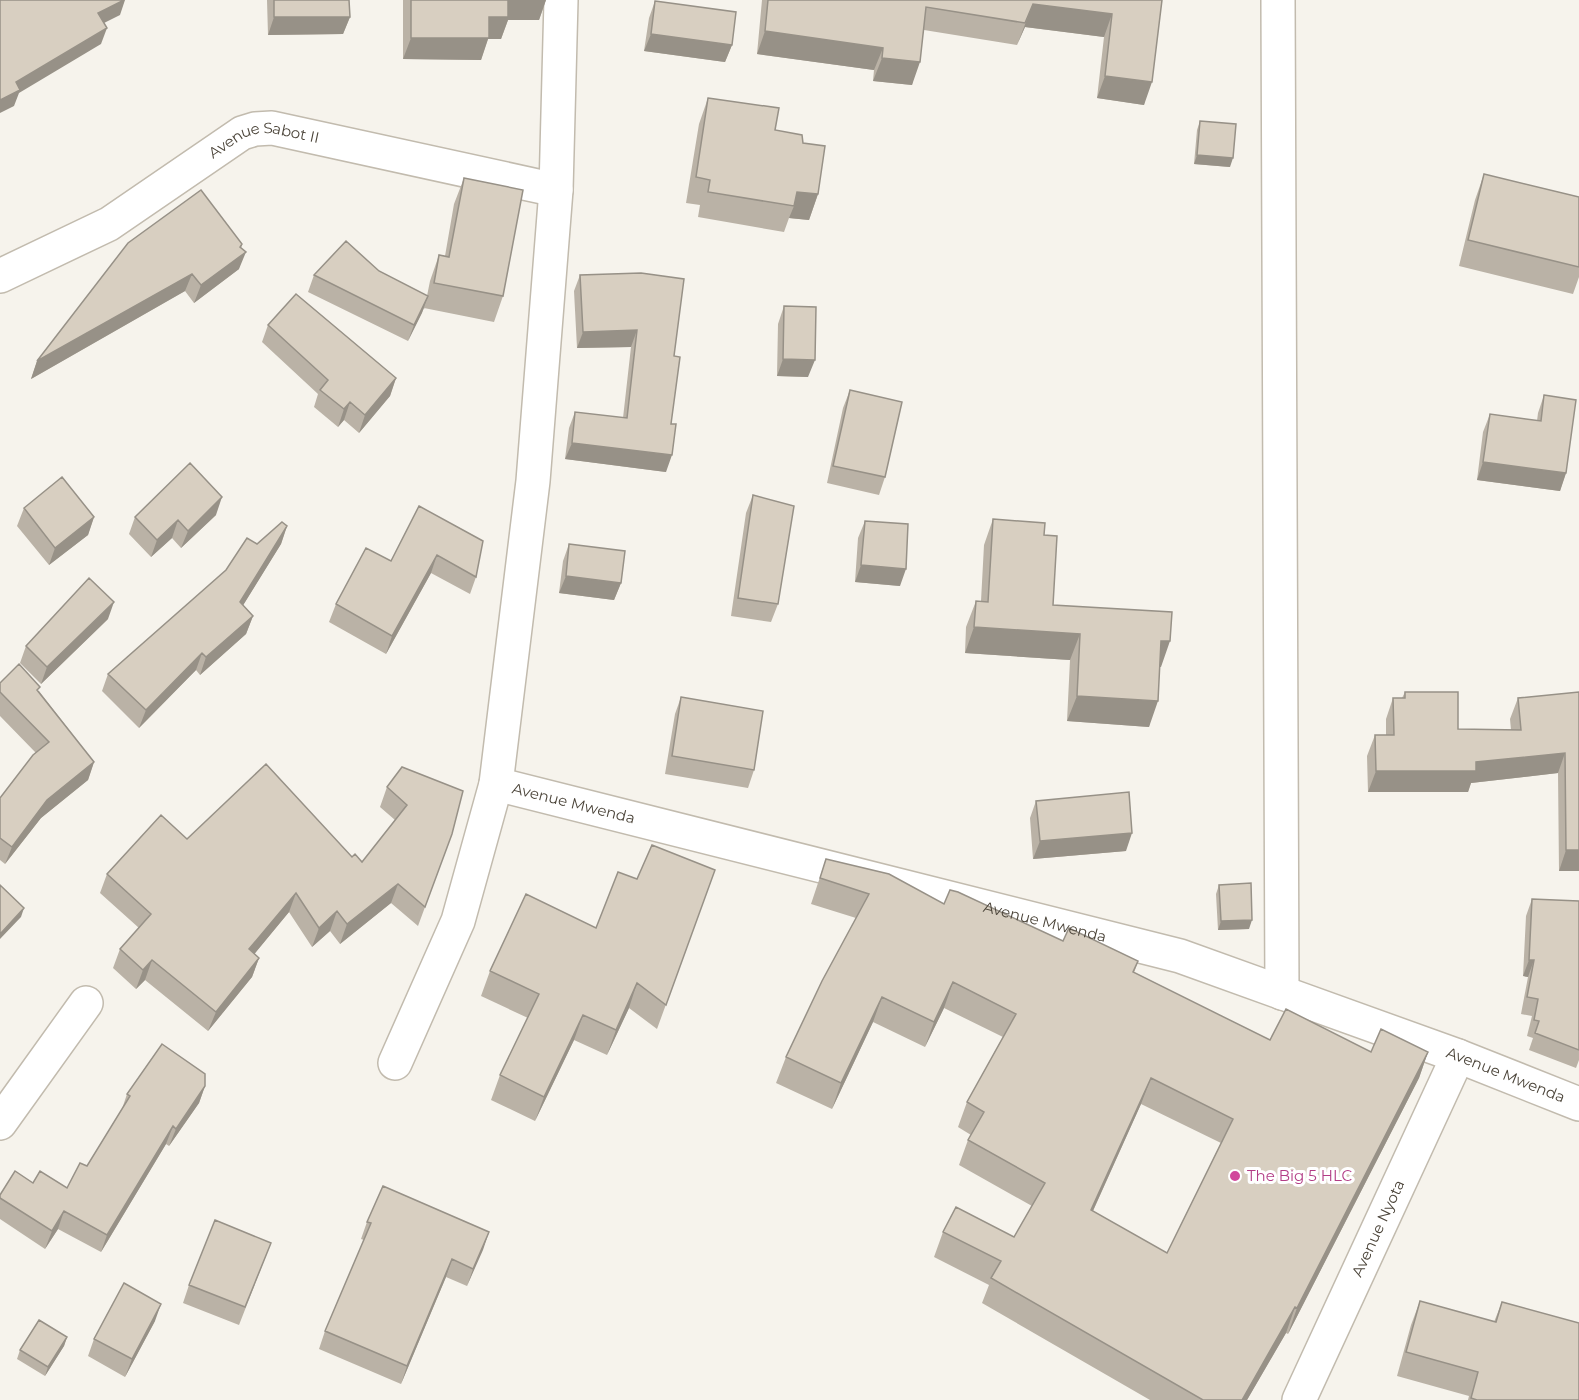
<svg xmlns="http://www.w3.org/2000/svg" width="1579" height="1400" font-family="Montserrat,sans-serif">
<style>
.lines{fill:none;stroke-linecap:round;stroke-linejoin:round}
.street-casing{stroke:#c2bbae;stroke-width:36}
.street{stroke:#fff;stroke-width:33}
.wall{fill:#bab2a6;fill-rule:evenodd}
.shaded-wall{fill:#979187}
.building{fill:#d8cfc1;stroke:#979187;stroke-width:1.5;fill-rule:evenodd}
.hotel-dot{fill:#d1479c;stroke:#fff;stroke-width:2}
.labels{text-anchor:middle;stroke-width:6;stroke-linejoin:round;paint-order:stroke}
.street-label{font-size:15px;fill:#4b4439;stroke:#fff}
.hotel-label{font-size:15px;fill:#b23c85;stroke:#fff;text-anchor:start}
</style>
<rect width="100%" height="100%" fill="#f6f3ec"/>
<g class="lines">
<g class="street-casing">
<g id="street">
<path d="M1278 0 1282 993"/>
<path id="s1" d="M0 276 109 224 242 133 255 129 272 128 556 190"/>
<path id="s2" d="M496 784 1180 956 1458 1056 1579 1104"/>
<path d="M395 1063 458 921 496 784 533 481 556 190 561 0"/>
<path d="M0 1123 86 1003"/>
<path id="s3" d="M1299 1400 1458 1056"/>
</g>
</g>
<use href="#street" class="street"/>
</g>
<path class="wall" d="M267 0H349L350 17 343 34 268 35Z
M403 0H546L539 20H508L501 39H488L481 60 403 59Z
M762 0H1162L1144 105 1097 98 1104 37 1025 27 1017 45 924 30 912 85 873 81 874 70 757 54Z
M655 1 732 45 725 62 644 51 649 18Z
M708 98 803 143 818 194 809 220 789 218 784 232 698 217 700 205 686 203 699 124Z
M1200 121 1230 167 1194 164 1197 130Z
M1484 174 1579 197V277L1573 294 1459 266 1475 200Z
M464 178 503 296 494 322 424 308 425 306 408 341 308 292 314 275 427 296 430 281 439 255 445 256 454 204Z
M242 244 241 248 239 269 194 303 185 291 31 379 37 361Z
M580 275 674 356 666 472 565 459 569 428 575 412 623 418 631 347 577 348 574 291Z
M784 306 808 377 777 376 778 324Z
M268 325 396 378 390 396 359 433 344 420 338 427 314 407 318 394 262 342Z
M850 390 885 477 879 495 827 483 843 408Z
M1544 395 1566 473 1560 491 1477 480 1483 432 1490 414 1537 421 1538 413Z
M753 495 778 604 771 622 731 616 746 513Z
M24 508 94 517 88 535 49 565 17 526Z
M216 515 181 548 172 538 151 557 129 534 135 517Z
M993 519 1044 535 1053 605 1161 667H1160L1149 727 1067 721 1070 660 965 653 966 627 976 601H981L984 545Z
M865 521 900 586 855 582 858 538Z
M287 526 281 544 243 605 253 616 246 634 200 675 196 670 139 728 102 691 108 674 257 544Z
M483 541 476 577 470 594 431 573 386 654 329 622 336 604 391 561Z
M569 544 621 583 614 600 559 593 563 561Z
M108 619 41 684 20 663 26 646Z
M0 683 39 691 94 762 88 780 41 818 5 864 0 860V798L36 753 0 716Z
M1405 692 1458 729 1511 730 1510 719 1518 698 1579 692V871H1559L1558 773 1471 783 1468 792H1368L1367 756 1375 735H1386V719L1393 698H1402Z
M681 697 754 770 748 788 665 774 675 714Z
M387 787 452 834 418 926 391 903 340 944 330 931 312 947 289 912 254 954 259 958 252 977 208 1031 145 980 136 989 113 968 120 949 139 928 100 893 107 874 187 839 352 857 362 862 395 820 380 807Z
M1036 801 1126 851 1033 859 1030 818Z
M826 859 944 904 1063 941 1138 961 1134 973 1270 1040 1371 1052H1428L1419 1078 1288 1334 1286 1333 1247 1400H1150L982 1303 989 1285 934 1257 943 1232 1014 1237 1032 1206 959 1165 968 1140 971 1135 958 1127 967 1102 1003 1037 944 1008 925 1047 873 1022 832 1109 776 1083 786 1057 856 918 811 904ZM1141 1104 1221 1143 1167 1253 1093 1211Z
M715 870 657 1029 629 1008 607 1055 574 1040 535 1121 491 1100 500 1075 528 1018 481 996 490 971 596 928 637 879Z
M1219 885 1249 929 1218 930 1216 894Z
M1532 899 1579 901V1060L1576 1068 1529 1050 1533 1038 1527 1036 1532 1016 1521 1014 1528 977 1523 976 1526 916Z
M205 1086 199 1103 169 1146 166 1144 101 1252 58 1229 45 1249 0 1219V1195L33 1183 67 1188 87 1166 122 1109 127 1094Z
M367 1222 489 1232 467 1286 446 1277 401 1384 319 1349 325 1331 364 1240 361 1239Z
M271 1243 239 1325 183 1303 189 1285Z
M1420 1301 1494 1322 1502 1302 1579 1400H1468L1469 1396 1397 1376 1411 1325Z
M155 1321 125 1377 88 1356 94 1339Z
M67 1337 64 1346 45 1376 17 1359 20 1350Z"/>
<path class="shaded-wall" d="M124 0H125L120 15 92 29 98 13Z
M508 0H546L539 20H508L501 39H488L481 60 403 59 411 38 489 17Z
M1033 4 1112 14 1104 37 1025 27 1017 45Z
M274 17H350L343 34 268 35Z
M107 28 101 44 19 93 14 106 0 113V100L16 82Z
M765 31 883 48 874 70 757 54Z
M651 34 732 45 725 62 644 51Z
M882 58 920 62 912 85 873 81Z
M1105 76 1152 82 1144 105 1097 98Z
M1197 155 1233 158 1230 167 1194 164Z
M797 192 818 194 809 220 789 218 794 206Z
M242 244 237 259 246 252 239 269 194 303 201 285Z
M192 274 185 291 31 379 37 361Z
M428 296 422 313 408 341 414 325Z
M637 330 631 347 577 348 583 332Z
M783 359 815 360 808 377 777 376Z
M396 378 390 396 359 433 365 415Z
M350 402 344 420 338 427 344 409Z
M572 443 672 455 666 472 565 459Z
M1483 462 1566 473 1560 491 1477 480Z
M222 497 216 515 181 548 188 531Z
M94 517 88 535 49 565 55 548Z
M178 520 172 538 151 557 157 540Z
M287 526 281 544 234 620 240 602Z
M437 555 431 573 386 654 392 636Z
M861 565 906 569 900 586 855 582Z
M566 576 621 583 614 600 559 593Z
M114 602 108 619 41 684 47 667Z
M253 616 246 634 200 675 206 657Z
M974 627 1080 634 1070 660 965 653Z
M1161 641H1170L1161 667 1152 666Z
M202 653 196 670 139 728 146 710Z
M1077 696 1158 701 1149 727 1067 721Z
M1565 753 1558 773 1471 783 1468 792H1368L1376 771 1476 762Z
M94 762 88 780 41 818 5 864 12 847 47 800Z
M1132 833 1126 851 1033 859 1040 841Z
M1566 850H1579V871H1559Z
M398 884 391 903 340 944 347 924Z
M296 893 289 912 242 969 249 949Z
M24 908 21 917 0 939V934Z
M337 911 330 931 312 947 319 928Z
M1252 920 1249 929 1218 930 1221 921Z
M259 958 252 977 208 1031 216 1012Z
M152 960 145 980 136 989 143 970Z
M1529 960H1534L1528 977 1523 976Z
M953 982 944 1008 925 1047 934 1022Z
M637 983 629 1008 607 1055 616 1030Z
M882 997 873 1022 832 1109 841 1083Z
M583 1015 574 1040 535 1121 544 1097Z
M1428 1052 1419 1078 1288 1334 1297 1308Z
M1151 1078 1141 1104 1082 1235 1091 1210Z
M205 1086 199 1103 169 1146 176 1129Z
M173 1126 166 1144 101 1252 107 1235Z
M64 1211 58 1229 45 1249 52 1231Z
M489 1232 483 1250 467 1286 473 1269Z
M452 1259 446 1277 401 1384 407 1366Z
M161 1304 155 1321 125 1377 132 1359Z
M1295 1307 1286 1333 1247 1400H1242Z
M67 1337 64 1346 45 1376 48 1367Z"/>
<path class="building" d="M0 0H124L98 13 107 28 16 82 20 90 0 100Z
M274 0H349L350 17H274Z
M411 0H508V17H489V38H411Z
M768 0H1162L1152 82 1105 76 1112 14 1033 4 1025 23 926 7 920 62 882 58 883 48 765 31Z
M655 1 736 12 732 45 651 34Z
M708 98 779 108 775 130 802 135 803 143 825 146 818 194 797 192 794 206 708 192 710 180 696 177Z
M1200 121 1236 124 1233 158 1197 155Z
M1484 174 1579 197V267L1468 240Z
M464 178 523 190 503 296 434 283 439 255 449 257Z
M201 190 242 244 240 247 246 252 201 285 192 274 37 361 128 243Z
M346 241 379 271 428 296 414 325 314 275Z
M641 273 684 279 674 356 680 357 671 424H676L672 455 572 443 575 412 627 418 637 330 583 332 580 275Z
M296 294 396 378 365 415 350 402 344 409 320 390 328 380 268 325Z
M784 306 816 307 815 360 783 359Z
M850 390 902 402 885 477 833 466Z
M1544 395 1576 400 1566 473 1483 462 1490 414 1541 421Z
M190 463 222 497 188 531 178 520 157 540 135 517Z
M62 477 94 517 55 548 24 508Z
M753 495 794 506 778 604 738 598Z
M419 506 483 541 476 577 437 555 392 636 336 604 366 548 391 561Z
M993 519 1045 523 1044 535 1057 536 1053 605 1172 612 1170 641H1161L1158 701 1077 696 1080 634 974 627 976 601 988 602Z
M865 521 908 524 906 569 861 565Z
M282 522 287 526 240 602 253 616 206 657 202 653 146 710 108 674 226 570 247 538 257 544Z
M569 544 625 551 621 583 566 576Z
M89 578 114 602 47 667 26 646Z
M19 664 40 687 37 690 94 762 47 800 12 847 0 838V798L33 755 49 742 0 692V683Z
M1405 692H1458V729L1521 730 1518 698 1579 692V850H1566L1565 753 1476 762V771H1376L1375 735H1394L1393 698H1405Z
M681 697 763 711 754 770 672 756Z
M266 764 352 857 355 854 362 862 407 805 387 787 402 767 463 791 452 834 425 907 398 884 347 924 337 911 319 928 296 893 249 949 259 958 216 1012 152 960 143 970 120 949 151 914 107 874 161 815 187 839Z
M1129 792 1132 833 1040 841 1036 801Z
M652 845 715 870 666 1005 637 983 616 1030 583 1015 544 1097 500 1075 539 994 490 971 526 894 596 928 618 872 637 879Z
M826 859 889 874 944 904 950 890 958 892 1063 941 1069 928 1138 961 1133 972 1270 1040 1286 1009 1371 1052 1381 1029 1428 1052 1297 1308 1295 1307 1242 1400H1203L991 1278 1001 1261 943 1232 956 1207 1014 1237 1045 1183 968 1140 984 1112 967 1102 1016 1014 953 982 934 1022 882 997 841 1083 786 1057 822 981 869 894 820 878ZM1151 1078 1233 1119 1167 1253 1091 1210Z
M1251 883 1252 920 1221 921 1219 885Z
M0 885 24 908 0 934Z
M1532 899 1579 901V1050L1535 1033 1539 1021 1534 1020 1538 999 1527 997 1534 960H1529Z
M162 1044 205 1074V1086L176 1129 173 1126 107 1235 64 1211 52 1231 0 1198V1195L15 1171 33 1183 40 1171 67 1188 80 1163 87 1166 130 1096 127 1094Z
M383 1186 489 1232 473 1269 452 1259 407 1366 325 1331 371 1223 367 1222Z
M215 1220 271 1243 245 1307 189 1285Z
M124 1283 161 1304 132 1359 94 1339Z
M1420 1301 1496 1322 1502 1302 1579 1323V1400H1477L1471 1398 1478 1372 1406 1352Z
M39 1320 67 1337 48 1367 20 1350Z"/>
<circle class="hotel-dot" cx="1235" cy="1176" r="6"/>
<g class="labels">
<g class="street-label">
<text dy="5" stroke="none"><textPath href="#s1" startOffset="302">Avenue Sabot II</textPath></text>
<text dy="5" stroke="none"><textPath href="#s2" startOffset="80">Avenue Mwenda</textPath></text>
<text dy="5" stroke="none"><textPath href="#s2" startOffset="566">Avenue Mwenda</textPath></text>
<text dy="5" stroke="none"><textPath href="#s2" startOffset="1052">Avenue Mwenda</textPath></text>
<text dy="5" stroke="none"><textPath href="#s3" startOffset="189">Avenue Nyota</textPath></text>
</g>
<g class="hotel-label">
<text x="1247" y="1181">The Big 5 HLC</text>
</g>
</g>
</svg>
